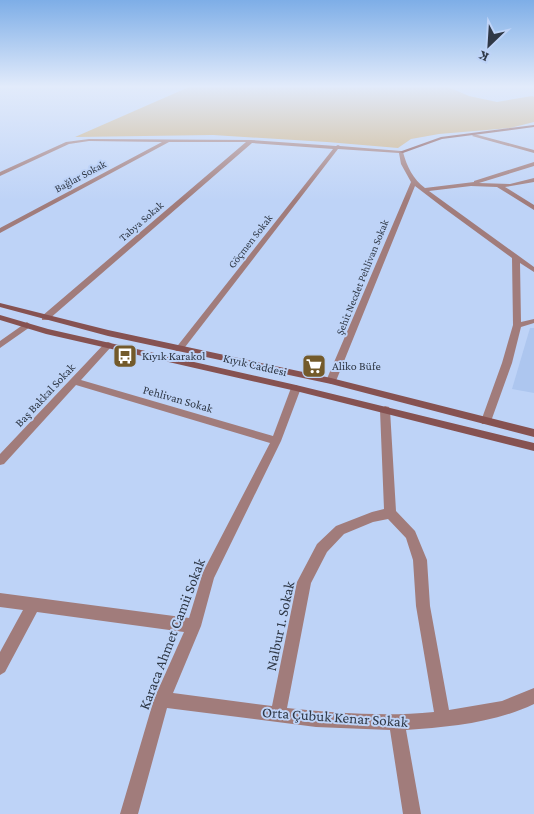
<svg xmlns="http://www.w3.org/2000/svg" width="534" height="814" font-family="'Crimson Pro',serif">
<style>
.built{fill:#adc6ef}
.green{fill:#cdb080}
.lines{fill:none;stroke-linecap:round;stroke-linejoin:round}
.minor{fill:#a17c7b;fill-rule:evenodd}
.secondary{fill:#865251;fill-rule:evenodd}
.labels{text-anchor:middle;stroke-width:4;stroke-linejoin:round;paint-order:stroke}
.far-street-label{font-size:11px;fill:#2f3846;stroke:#bed3f7}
.poi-label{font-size:12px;fill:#2f3846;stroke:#bed3f7;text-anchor:start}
.street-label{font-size:12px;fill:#2f3846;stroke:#bed3f7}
.near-street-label{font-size:15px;fill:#2f3846;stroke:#bed3f7}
</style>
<rect width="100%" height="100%" fill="#bed3f7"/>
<path class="built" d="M530 328H534V393L512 389Z"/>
<path class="green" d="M189 87H448L469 96 497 102 532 96 534 97V122L510 128 439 134 411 139 398 148 327 142 213 135 75 137Z"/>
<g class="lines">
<path class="minor" d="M474 134 534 150V153L472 136Z
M89 139 251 140 336 146 338 145 340 146 401 151 403 152C407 167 413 179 425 188L474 182V181L534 162V166L479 183 510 184 534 178V182L505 187 534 205V210L497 187 471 186 429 191 534 267V272L520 263 521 322 534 319V323L521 327 512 363 490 424H482L481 421 502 363 513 325 512 258 445 209 415 186 336 381 331 384 326 381 411 182 401 164 399 153 338 149 182 351H176L175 349 333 149 252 143 48 320H42V316L246 142H169L0 233V228L162 142 89 141 69 144 0 176V172L66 142Z
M27 322 31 325 30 327 0 348V341Z
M108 342 111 343 112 345 111 347 81 380 273 436 291 388 296 385 301 388 281 441 214 578 201 626 173 693 272 706 297 582 317 544 336 526 372 512 384 509 380 410 385 406 389 407 390 410 396 511 415 531 427 560 430 606 449 710 502 701 534 688V704C494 723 449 727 406 730L421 814H403L390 730 316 727 167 708 138 814H120L154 699 184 632 37 612 5 672 0 675V652L23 610 0 607V593L189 618 203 572 270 443 76 385 4 464 0 465V454L105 343ZM388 519 406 538 413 560 416 606 434 712C385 717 336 713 287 708L311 583 327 552 344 534 373 522Z"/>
<path class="secondary" d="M534 125V127L442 139 403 153 399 152 441 137Z
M0 303 108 330 331 378 534 429V437L331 384 108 336 0 307Z
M0 315 48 329 296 385 534 443V451L296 391 46 334 0 320Z"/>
</g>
<linearGradient id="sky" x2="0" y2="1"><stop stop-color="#7eaee7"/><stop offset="0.43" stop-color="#e2ebfb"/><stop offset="1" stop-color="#e2ebfb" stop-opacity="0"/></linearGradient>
<rect width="534" height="201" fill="url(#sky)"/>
<defs>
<g id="bus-square" transform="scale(1.25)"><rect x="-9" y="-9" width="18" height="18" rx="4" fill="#735a2b" stroke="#bed3f7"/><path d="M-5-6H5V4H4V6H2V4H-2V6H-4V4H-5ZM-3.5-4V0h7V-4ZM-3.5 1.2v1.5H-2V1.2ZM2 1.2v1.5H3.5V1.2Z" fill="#fff"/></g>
<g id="supermarket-square" transform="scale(1.25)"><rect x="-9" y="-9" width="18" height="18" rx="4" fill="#735a2b" stroke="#bed3f7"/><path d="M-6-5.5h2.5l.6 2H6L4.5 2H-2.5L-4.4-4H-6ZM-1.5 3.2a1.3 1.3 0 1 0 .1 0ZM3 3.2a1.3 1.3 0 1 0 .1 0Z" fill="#fff"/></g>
</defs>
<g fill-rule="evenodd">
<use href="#bus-square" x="125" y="356"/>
<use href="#supermarket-square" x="314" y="366"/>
</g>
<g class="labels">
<g class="far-street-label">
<text transform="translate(80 176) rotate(-28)" y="4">Bağlar Sokak</text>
<text transform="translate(141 221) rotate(-41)" y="4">Tabya Sokak</text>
<text transform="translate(250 241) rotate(-52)" y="4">Göçmen Sokak</text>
<text transform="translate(362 277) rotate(-68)" y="4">Şehit Necdet Pehlivan Sokak</text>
</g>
<g class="poi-label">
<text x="142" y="360">Kıyık Karakol</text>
<text x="332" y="370">Aliko Büfe</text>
</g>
<g class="street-label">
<text transform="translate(255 365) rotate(13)" y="4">Kıyık Caddesi</text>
<text transform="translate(45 395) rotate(-47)" y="4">Baş Bakkal Sokak</text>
<text transform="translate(178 399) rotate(16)" y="4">Pehlivan Sokak</text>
</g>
<g class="near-street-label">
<text transform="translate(280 626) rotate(-78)" y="5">Nalbur 1. Sokak</text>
<text transform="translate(172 634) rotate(-69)" y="5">Karaca Ahmet Camii Sokak</text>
<text transform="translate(335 717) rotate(4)" y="5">Orta Çubuk Kenar Sokak</text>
</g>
</g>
<g transform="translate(489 45) rotate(205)" stroke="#bed3f7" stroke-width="4" paint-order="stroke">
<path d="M0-4L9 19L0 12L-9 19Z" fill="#2f3846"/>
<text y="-8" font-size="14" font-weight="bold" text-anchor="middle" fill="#2f3846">K</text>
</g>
</svg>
